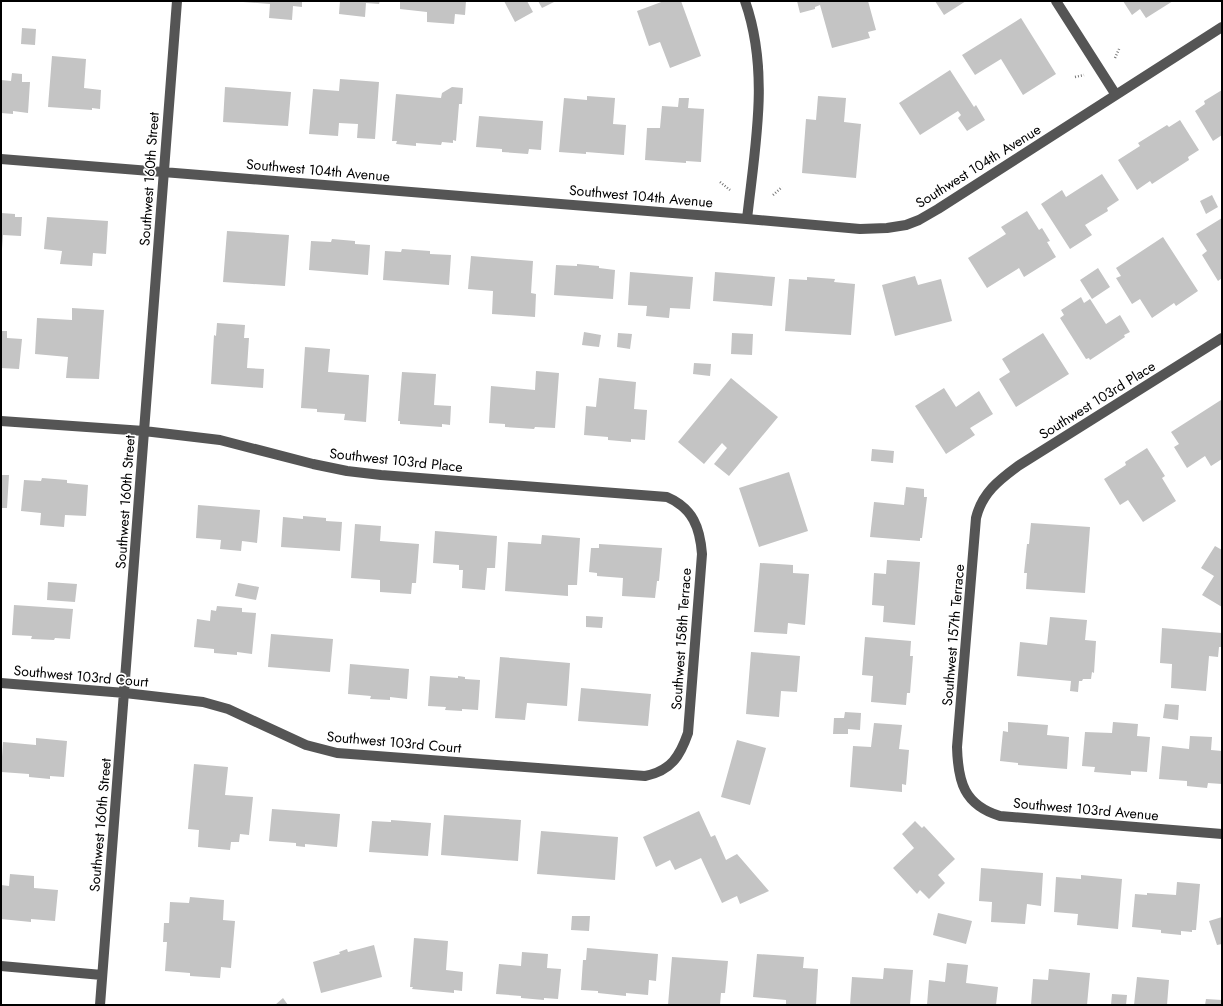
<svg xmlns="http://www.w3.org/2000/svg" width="1223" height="1006" font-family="Jost,sans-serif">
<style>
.building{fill:#c4c4c4}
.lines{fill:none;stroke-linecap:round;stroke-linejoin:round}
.path{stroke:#777;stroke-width:2.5;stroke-dasharray:1 2;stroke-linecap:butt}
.minor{stroke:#555;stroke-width:10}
.labels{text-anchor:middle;stroke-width:3.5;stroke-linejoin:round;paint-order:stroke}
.street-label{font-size:14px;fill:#000;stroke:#fff}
</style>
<rect width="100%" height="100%" fill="#fff"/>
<path class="building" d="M243 1H302V7L293 6 292 20 269 18 270 4 243 2Z
M340 1H380L379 4 366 3 365 17 339 14Z
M400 1H466L465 15 455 14 454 24 427 22V12L400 9Z
M504 1H527L533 12 515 22Z
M538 1H556L542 8Z
M664 1H681L701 56 670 68 660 42 649 46 637 11Z
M797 1H868L876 30 868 32 870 38 832 48 820 5 815 7V9L800 13Z
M935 1H966L944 15Z
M1123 1H1173L1146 18 1140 9 1132 15Z
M1021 18 1056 74 1023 95 1001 59 975 75 962 55Z
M22 28 36 29 35 45 21 44Z
M52 56 86 59 84 88 101 90 100 109 92 108V110L48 107Z
M950 70 974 107 976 105 985 120 967 131 958 118 961 115 958 111 920 135 899 103Z
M12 73 22 74V82H30L28 113 13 111V114L1 113V80L11 81Z
M340 79 379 82 375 139 357 138 358 124 339 123 338 136 309 134 313 89 339 91Z
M225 87 291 92 288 126 223 122Z
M452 87 463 88 462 104H459L456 141 453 140V143L442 142 441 145 416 143V146L396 144 397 141H392L396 94 441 98 442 93Z
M1222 90V135L1213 141 1195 111 1205 104 1204 101Z
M587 96 615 98 613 124 626 125 624 155 586 152V154L559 152 564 98 587 100Z
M818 96 846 98 844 122 861 124 856 178 802 173 806 119 816 120Z
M679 98H689L688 108 704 109 701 162 686 161V163L645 160 647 128H660L662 106 678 107Z
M479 116 543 121 541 150 529 149 528 154 502 152V149L476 147Z
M1180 120 1199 150 1188 157 1189 160 1152 184 1150 181 1137 190 1118 160 1140 146 1138 143 1167 125 1169 127Z
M1102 174 1119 200 1107 208 1108 211 1085 225 1092 235 1070 249 1041 204 1062 190 1066 197Z
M1212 195 1218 207 1206 214 1200 201Z
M1027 211 1039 230 1042 228 1050 241 1047 242 1056 257 1024 277 1019 268 987 288 968 258 1006 234 1001 227Z
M1 213 15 214V217H22L21 236 3 235 2 249H1Z
M47 217 108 221 106 254 93 253 92 266 60 264 62 251 44 249Z
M1222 218V278L1218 281 1202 255 1207 251 1196 234Z
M227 231 289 235 285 286 223 282Z
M1163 237 1198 291 1176 306 1174 303 1152 318 1140 299 1132 304 1116 278 1121 276 1116 268Z
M332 239 355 241V244L370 245 368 275 309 270 311 241 331 242Z
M402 249 430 251V254L451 255 449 285 383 280 385 251 401 252Z
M471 256 533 261 531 293 536 294 535 317 492 314 493 291 468 289Z
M577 264 599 266V268L615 270 613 299 554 295 556 265 577 266Z
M1098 268 1110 287 1092 299 1080 280Z
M630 272 693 277 690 309 670 308 669 318 646 316 647 306 628 305Z
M715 272 775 277 772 306 713 301Z
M915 276 918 285 941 279 952 321 895 336 882 285Z
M807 277 835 279 834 282 855 284 851 335 785 331 789 279 807 280Z
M1081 297 1084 303 1090 299 1106 324 1120 315 1130 332 1124 335 1125 337 1090 360 1089 358 1086 359 1060 318 1064 315 1061 310Z
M72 308 104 310 99 379 66 378 68 357 35 354 37 318 72 320Z
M217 323 245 325 244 338H249L247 368 264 369 263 388 211 384 214 335 216 336Z
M1 331H7V338L22 339 19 369 1 368Z
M584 332 601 335 599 347 582 345Z
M618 333 632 334 630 349 617 347Z
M732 333 753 334 752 355 731 354Z
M1043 333 1069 374 1016 407 999 379 1010 372 1002 359Z
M305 347 330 349 328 372 369 375 366 422 344 420 345 414 317 412V409L301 408Z
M694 363 711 364 710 376 693 374Z
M536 371 559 373 555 428 535 427 534 429 505 427V424L489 423 491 386 535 390Z
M402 372 436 374 434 405 451 406 450 425 442 424V427L400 424V421H398Z
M599 378 636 382 634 409 647 410 645 440 631 439V442L608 440V437L584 435 586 406 596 407Z
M731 378 778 417 729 476 714 464 727 448 722 443 704 464 678 442Z
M944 388 956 407 979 391 993 414 970 428 975 435 946 454 915 406Z
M1221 400 1222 402V459L1211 466 1205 456 1187 468 1174 447 1179 444 1171 432Z
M1147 448 1165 476 1162 478 1176 501 1143 522 1128 500 1120 505 1104 479 1126 465 1125 462Z
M872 449 894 451 893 463 871 461Z
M789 472 808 531 759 547 739 488Z
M1 475H9L7 508H1Z
M42 478 67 480V483L88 485 86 516 65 515 64 527 40 525 41 513 21 511 24 480 41 481Z
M906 487 924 489V497H927L922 538H920V541L870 537 874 502 904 505Z
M198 505 260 510 257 543 242 541 241 551 220 549 221 540 196 538Z
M303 516 326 518V521L342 522 340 551 281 547 283 517 303 519Z
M1031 523 1090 527 1085 593 1026 589 1027 573H1024L1027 544H1029Z
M355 524 381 526 380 541 419 544 416 583H412L411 594 380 592V580L351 578Z
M435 531 497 536 495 568H487L485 590 462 588 463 570H459V565L433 563Z
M542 535 580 538 577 585H568V596L505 591 508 542 541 544Z
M599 544 662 548 659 581H657L655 598 622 596 623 578 597 576V573L589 572 591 548H599Z
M1215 546 1222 550V607L1202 595 1214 576 1201 568Z
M887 560 920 562 915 625 883 622 884 606 872 605 874 573 886 574Z
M760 563 793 565V573L809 574 805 625 788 623 787 634 754 632Z
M48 582 77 584 75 602 47 600Z
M238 583 259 587 256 600 235 596Z
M14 605 73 609 70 639 55 638 54 640 31 639 32 636 12 635Z
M217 606 242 608V612L256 613 252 654 237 652V655L214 653V649L194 647 197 619 210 621 211 610 216 611Z
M586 616 603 617 602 628 586 627Z
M1050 617 1087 620 1085 640 1096 641 1094 673 1092 672 1091 679H1083L1082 681H1079L1078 692 1070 691 1071 681 1017 676 1020 642 1047 645Z
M1162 628 1222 633V647H1219L1218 657 1209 656 1206 691 1171 688 1172 664 1160 663Z
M271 634 333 639 330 672 268 667Z
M865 637 911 641 910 656H913L910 693H907L906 705 871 702 873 676 862 675Z
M751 652 800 656 797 692 781 691 779 717 746 714Z
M500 657 570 663 567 706 527 703 525 720 495 718Z
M350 664 409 669 407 699 390 697V700L370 699 371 696 348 694Z
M430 676 458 678V676L465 677V679L480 680 478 710 462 709V711L445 710 446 707 428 706Z
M581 688 651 694 648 726 578 721Z
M1165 704 1179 705 1178 720 1163 718Z
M845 712 861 713 860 730 848 729V734H833L834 718H844Z
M1008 722 1048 725 1047 735 1069 737 1067 769 1018 765V763L1000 761 1003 731 1008 732Z
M1113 722 1138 724 1137 736 1150 737 1147 772 1131 771V775L1094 772 1095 767 1082 766 1085 732 1112 733Z
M874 723 902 725 899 749 909 750 906 785 902 784V792L850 787 853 746 871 747Z
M1190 736 1212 737 1211 750 1222 751V784L1208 783 1207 788 1187 786V781L1159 779 1162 746 1189 749Z
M36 738 67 741 64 777 50 776V779L29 777V774L1 772 3 742 36 745Z
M737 740 766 748 750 805 721 797Z
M194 764 228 767 225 795 253 797 249 835 240 834 239 842H231L230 850 198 847 199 830 188 829Z
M272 809 340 814 337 847 305 844V847L296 846V843L269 841Z
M699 811 711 837 715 835 726 860 737 854 769 891 740 904 737 896 722 903 701 858 675 870 670 860 656 867 643 837Z
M444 815 521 820 518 861 441 855Z
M391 820 431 823 428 856 369 852 372 821 391 822Z
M915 821 922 828 924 826 955 859 938 875 945 883 929 899 920 890 917 894 893 868 914 848 902 834Z
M541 831 618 837 615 880 537 874Z
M981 868 1043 873 1041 906 1027 904 1025 924 991 922 992 902 979 901Z
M10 874 34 876V888L58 890 55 921 31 919V922L1 919V885L9 886Z
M1081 875 1122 879 1118 929 1077 925 1078 914 1054 912 1056 877 1081 879Z
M1177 882 1200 884 1196 930H1192V932L1181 931V935L1161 933V930L1132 927 1135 894 1147 895V893L1176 895Z
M190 897 224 900 223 920 235 921 231 968 221 967 220 978 190 976V973L165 971 167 942H163L164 923H169L170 902 189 903Z
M938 913 972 921 966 944 933 935Z
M572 916H590L589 931 571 930Z
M1222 917V944L1217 945 1209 921Z
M414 938 448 941 446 970 463 972 462 991 454 990V993L412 989 413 987H410Z
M374 945 382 977 321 993 313 962 340 954 339 952 347 949 348 952Z
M587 948 658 954 656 981 649 980 648 995 626 993V996L598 993V991L581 990 583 960H586Z
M522 952 548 954 547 968 561 969 558 999 544 998V1000L521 998V996L496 994 499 964 521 966Z
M757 954 804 957 803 968 818 969 816 1005H786V1000L753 997Z
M672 957 728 961 725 993H721L720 1005H668Z
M947 963 968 965 966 983 998 987 996 1005H927L929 980 945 982Z
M884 968 913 970 910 1005H850L852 977 883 979Z
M1049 969 1090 973 1087 1005H1031L1033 979 1048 980Z
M1137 977 1169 980 1167 1005H1134Z
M1112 994 1127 995 1126 1005H1111Z
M283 998 288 1005H275Z
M1206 999 1222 1000V1005H1205Z"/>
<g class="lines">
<path class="path" d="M1115 58 1120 47
M1075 77 1084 75
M720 182 730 190
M773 195 782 187"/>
<path class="minor" d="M745 1C770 72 755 146 747 219
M1056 1 1116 95
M1 159 747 219 860 229 887 228 906 225 919 220 938 209 1222 27
M1222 338 1018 466C999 480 982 493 976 518L957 747C958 782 964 805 1000 816L1222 834
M1 421 144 431 220 440 313 464 347 471 381 475 667 497C693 508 700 528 702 554L688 733C680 756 671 771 645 776L337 753 306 745 228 709 203 702 125 693 1 683
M1 966 102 975
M100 1005C126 670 151 336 177 1"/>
</g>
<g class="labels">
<g class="street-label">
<text transform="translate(978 166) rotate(-32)" y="5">Southwest 104th Avenue</text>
<text transform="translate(318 170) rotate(5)" y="5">Southwest 104th Avenue</text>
<text transform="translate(149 179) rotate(-86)" y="5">Southwest 160th Street</text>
<text transform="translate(641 196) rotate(5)" y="5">Southwest 104th Avenue</text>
<text transform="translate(1097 400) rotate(-32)" y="5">Southwest 103rd Place</text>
<text transform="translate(396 460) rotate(6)" y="5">Southwest 103rd Place</text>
<text transform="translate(125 502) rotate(-86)" y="5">Southwest 160th Street</text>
<text transform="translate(953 635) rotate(-85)" y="5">Southwest 157th Terrace</text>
<text transform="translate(681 639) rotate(-86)" y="5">Southwest 158th Terrace</text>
<text transform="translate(81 676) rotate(5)" y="5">Southwest 103rd Court</text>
<text transform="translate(394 742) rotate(5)" y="5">Southwest 103rd Court</text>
<text transform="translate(1086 809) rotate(5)" y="5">Southwest 103rd Avenue</text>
<text transform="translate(100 825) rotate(-85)" y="5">Southwest 160th Street</text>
</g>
</g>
<rect width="1223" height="1006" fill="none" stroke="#000000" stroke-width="4"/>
</svg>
